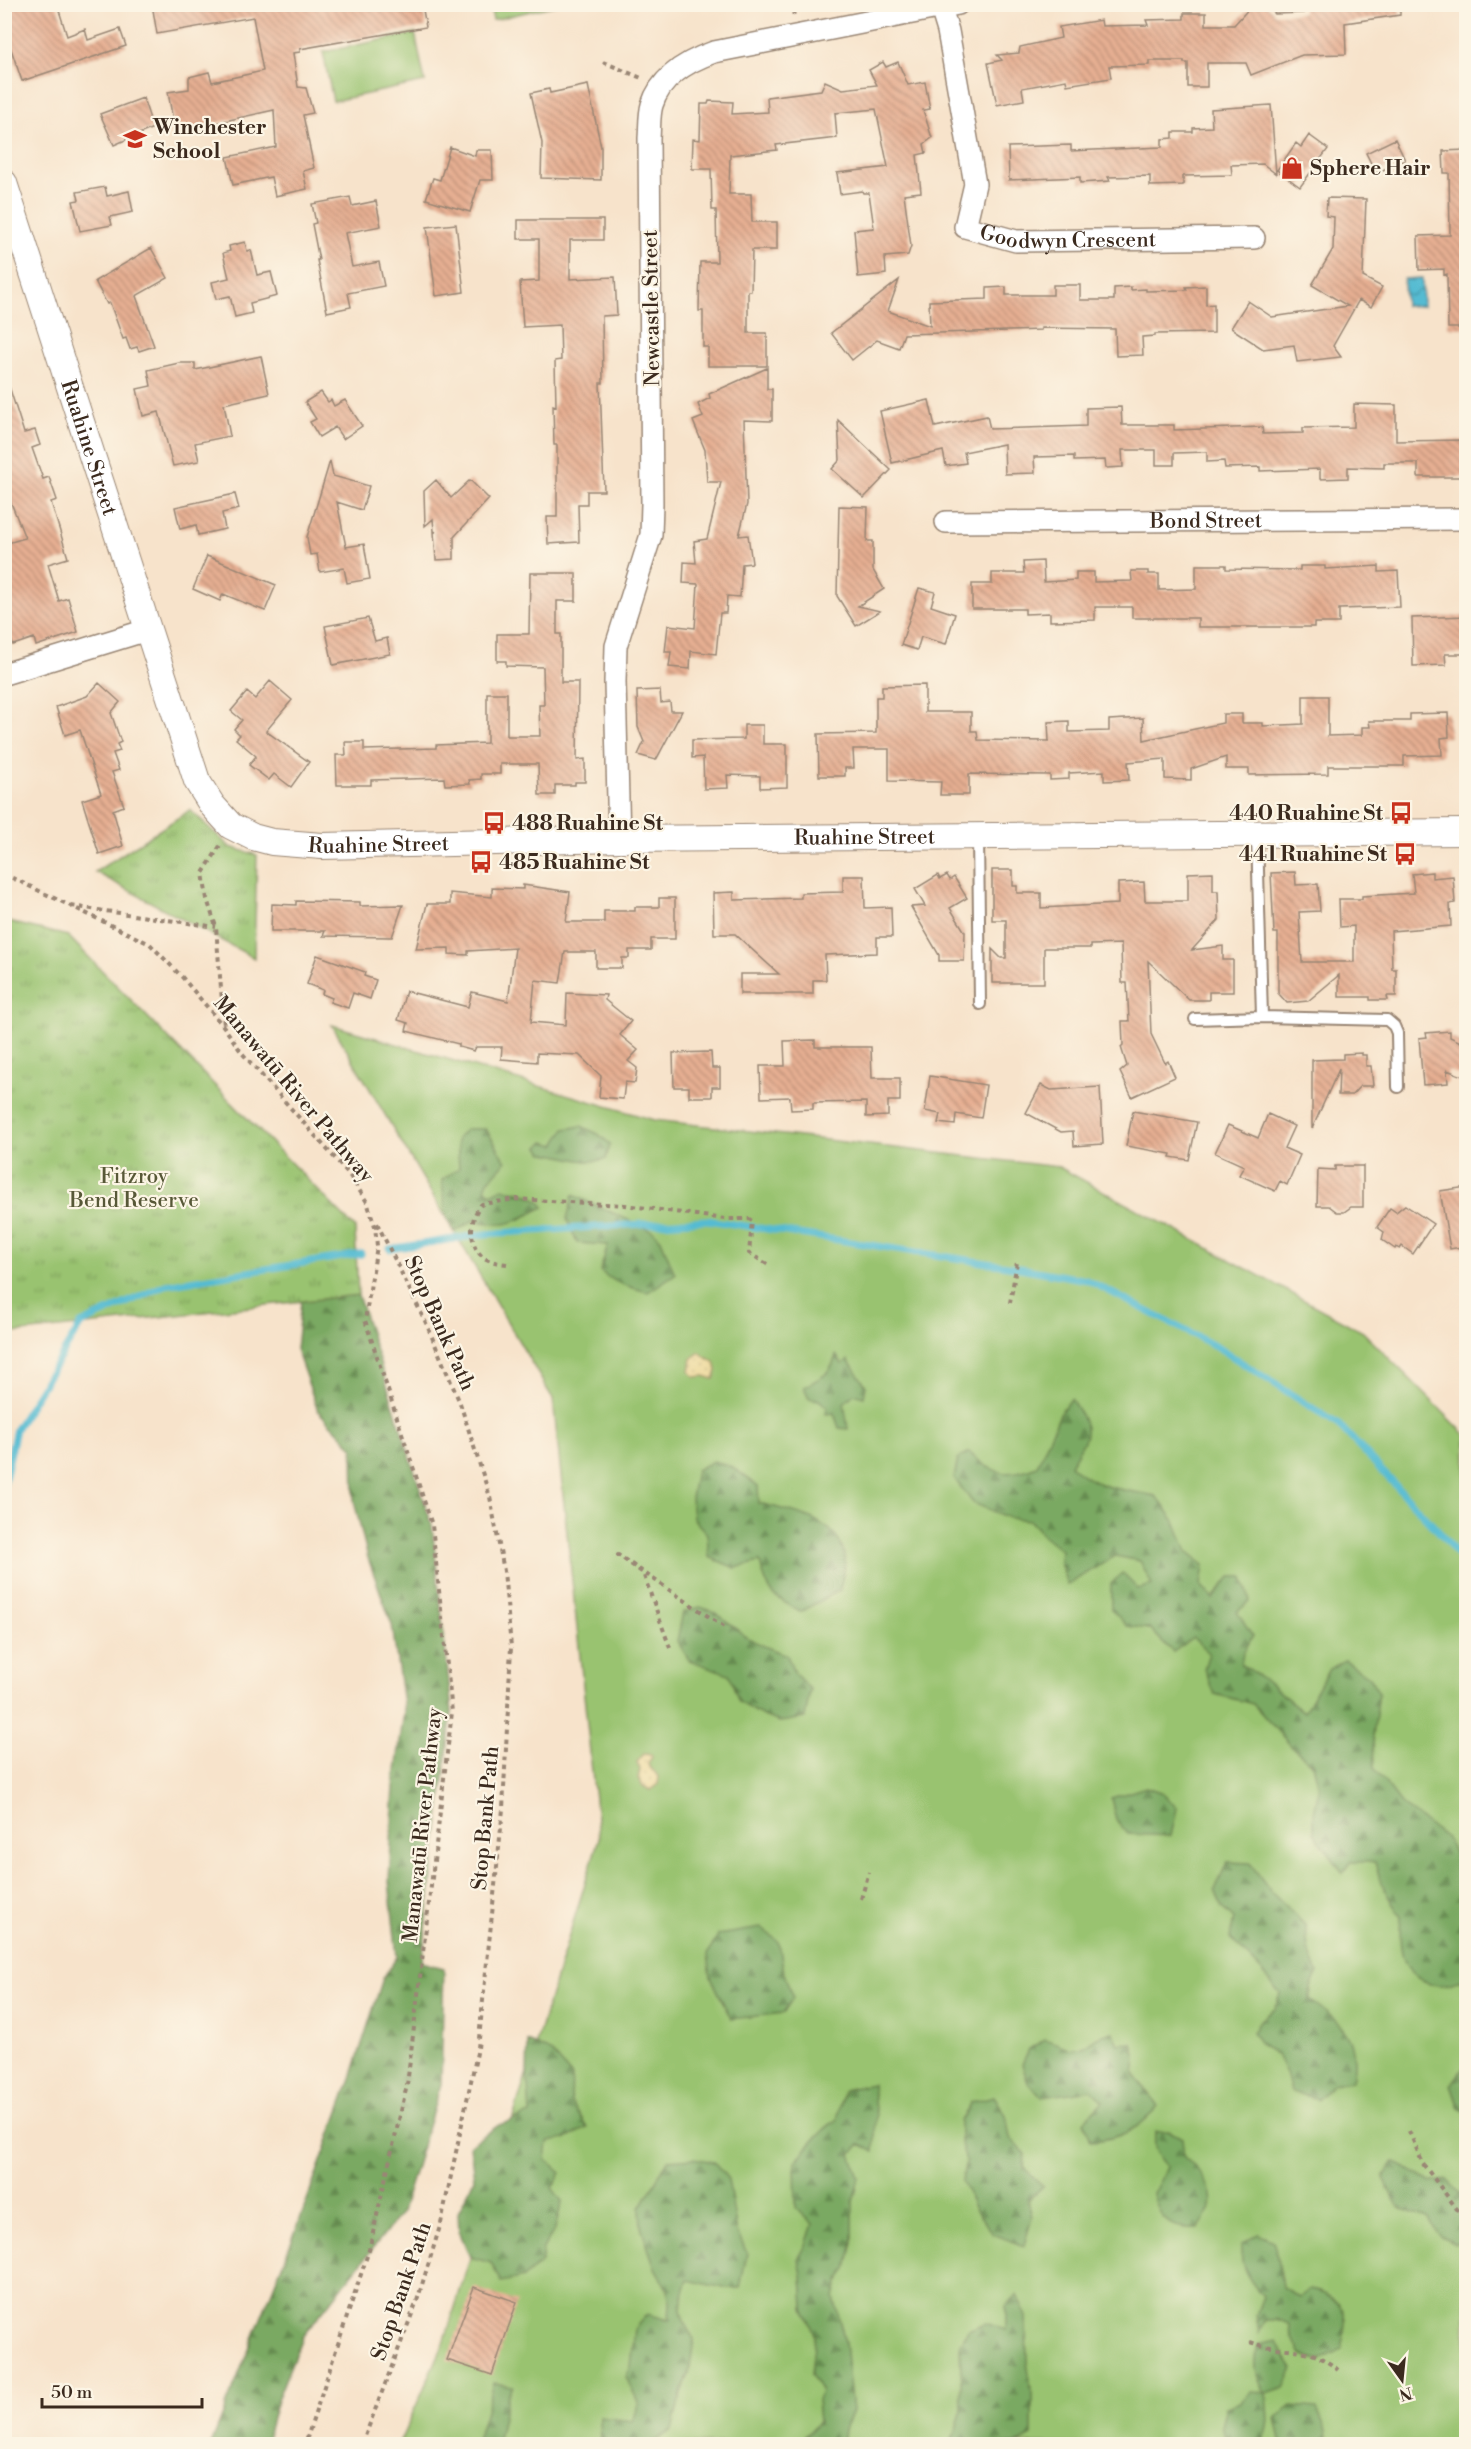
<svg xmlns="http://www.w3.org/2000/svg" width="1471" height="2449" font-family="'Libre Bodoni',serif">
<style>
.grass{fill:#99c370;stroke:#6a7647;stroke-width:1.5}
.forest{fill:url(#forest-firs);stroke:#5a6a40;stroke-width:1.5}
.sand{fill:url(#sand-dots);stroke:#94825e;stroke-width:1.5}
.park{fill:url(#park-tufts);stroke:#6a7647;stroke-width:1.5}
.water{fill:url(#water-waves);stroke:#487278;stroke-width:1.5}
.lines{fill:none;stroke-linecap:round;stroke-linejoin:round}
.stream{stroke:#54bbd2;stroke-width:7}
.building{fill:url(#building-back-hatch)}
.service-casing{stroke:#998674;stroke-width:14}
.minor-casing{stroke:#998674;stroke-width:24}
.tertiary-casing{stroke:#998674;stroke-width:28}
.path{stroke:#998674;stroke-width:4;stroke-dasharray:4.5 4.5;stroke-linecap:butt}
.service{stroke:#fff;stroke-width:10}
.minor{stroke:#fff;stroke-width:21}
.tertiary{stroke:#fff;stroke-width:26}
.labels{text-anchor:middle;stroke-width:4.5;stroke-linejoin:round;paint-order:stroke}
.poi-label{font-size:21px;font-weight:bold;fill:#3b2a1e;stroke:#fcf5e5;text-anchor:start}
.street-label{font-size:21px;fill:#3b2a1e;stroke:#fcf5e5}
.park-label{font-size:21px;fill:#575837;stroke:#fcf5e5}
</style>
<defs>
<pattern id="forest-firs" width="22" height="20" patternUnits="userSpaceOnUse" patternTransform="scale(1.5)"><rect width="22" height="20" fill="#7aa962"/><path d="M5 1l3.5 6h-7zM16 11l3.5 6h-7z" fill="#658a50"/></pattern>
<pattern id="sand-dots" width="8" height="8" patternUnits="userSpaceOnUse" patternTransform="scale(1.5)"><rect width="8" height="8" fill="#eeda9e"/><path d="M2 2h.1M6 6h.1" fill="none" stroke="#cdbb88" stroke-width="1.8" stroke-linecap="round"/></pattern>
<pattern id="park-tufts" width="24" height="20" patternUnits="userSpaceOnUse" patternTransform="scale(1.5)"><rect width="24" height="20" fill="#99c370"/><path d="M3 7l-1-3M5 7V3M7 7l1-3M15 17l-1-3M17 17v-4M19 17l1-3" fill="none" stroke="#7e9f5b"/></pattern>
<pattern id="water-waves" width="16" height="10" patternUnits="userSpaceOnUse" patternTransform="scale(1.5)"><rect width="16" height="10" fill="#54bbd2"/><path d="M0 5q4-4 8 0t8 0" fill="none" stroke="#4798aa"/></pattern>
<pattern id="building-back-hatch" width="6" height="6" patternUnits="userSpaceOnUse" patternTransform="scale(1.5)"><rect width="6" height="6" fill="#e6af92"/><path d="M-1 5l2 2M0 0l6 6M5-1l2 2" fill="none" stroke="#bc8f77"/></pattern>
</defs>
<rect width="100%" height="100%" fill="#fcf5e5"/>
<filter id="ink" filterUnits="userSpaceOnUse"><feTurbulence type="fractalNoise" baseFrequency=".0167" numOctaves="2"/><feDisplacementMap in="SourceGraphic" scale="12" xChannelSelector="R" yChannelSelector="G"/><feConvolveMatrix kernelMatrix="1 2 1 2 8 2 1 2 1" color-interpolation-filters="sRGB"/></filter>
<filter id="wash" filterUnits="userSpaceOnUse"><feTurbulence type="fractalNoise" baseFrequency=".008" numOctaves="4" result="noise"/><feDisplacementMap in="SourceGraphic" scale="24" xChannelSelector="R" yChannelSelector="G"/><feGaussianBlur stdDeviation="1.35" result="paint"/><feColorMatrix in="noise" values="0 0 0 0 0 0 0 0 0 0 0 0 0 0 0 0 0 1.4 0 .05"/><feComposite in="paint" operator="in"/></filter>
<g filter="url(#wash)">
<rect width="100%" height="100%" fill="#f7e3cb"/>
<path class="grass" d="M560 4 493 20 490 5V4Z
M415 33 425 82 333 101 323 52Z
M332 1025 654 1120 1059 1167 1363 1332 1466 1435V2444H399L444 2343 599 1838 553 1399Z"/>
<path class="forest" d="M581 1126 598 1134 610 1144 606 1159C579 1165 568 1155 543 1153L539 1147 544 1142 555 1145 565 1129Z
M466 1129H486L506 1162 488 1181 485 1188 491 1194 503 1188C517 1193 536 1193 544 1207 514 1221 509 1230 474 1220L455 1232 446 1217 442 1180 459 1168 457 1139Z
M573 1195 653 1231 661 1240 675 1274 648 1292C630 1287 615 1284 600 1271L608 1245 577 1243 567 1219Z
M358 1295 432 1525 452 1712 422 1962 444 1968 441 2084 402 2212 302 2337 277 2400 265 2444H211L298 2225 351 2078 383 1978 397 1957 389 1881 394 1786 404 1711 392 1625 368 1558 354 1501 353 1447 318 1411 296 1349 301 1301Z
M836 1355 842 1364 848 1360 866 1386 864 1397 854 1394 844 1403 848 1429 839 1428 834 1413 826 1414 827 1407 819 1400 809 1398 804 1387C822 1376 830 1377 836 1355Z
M1071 1399C1093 1433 1090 1432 1070 1465 1098 1490 1121 1489 1156 1496L1175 1521 1187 1552 1204 1565 1201 1585 1213 1599 1230 1577H1243L1250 1601 1237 1612 1253 1636 1243 1653 1241 1664 1261 1677 1304 1712 1329 1669 1345 1660 1369 1677 1379 1693 1373 1736 1374 1768 1401 1804 1447 1839 1460 1863 1466 1880V1985L1461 1980C1454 1982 1445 1986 1438 1985 1400 1980 1398 1947 1401 1917 1389 1899 1380 1883 1375 1862H1350L1343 1873 1314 1833V1813L1319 1788 1313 1764 1294 1749 1253 1704 1215 1694 1204 1669 1209 1653 1193 1638 1173 1652 1150 1629 1127 1626 1111 1609V1584L1122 1573 1138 1589 1152 1585 1140 1561 1115 1556 1067 1585 1060 1562 1061 1550 1046 1538 1029 1520 1009 1518 973 1503 954 1478 958 1459 969 1452C992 1475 1008 1478 1037 1466L1062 1410Z
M713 1461 732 1467 758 1486 759 1503C791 1512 839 1517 845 1558 846 1567 841 1580 840 1590L800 1612C771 1594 768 1595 760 1562L735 1568 709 1557 707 1534 693 1518 691 1498 696 1470Z
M700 1607C723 1614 722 1619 740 1632 754 1643 771 1649 787 1655L794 1673 810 1689 805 1718 780 1722 763 1716 739 1702 729 1674 689 1660 677 1641 683 1612Z
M1146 1787 1163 1793 1177 1808 1171 1836 1128 1834 1116 1820 1111 1798Z
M1227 1862 1250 1863 1272 1893 1306 1926 1308 1949 1318 1973 1311 1987 1310 2000C1342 2023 1361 2039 1352 2081L1333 2084 1318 2099 1291 2092 1286 2073 1277 2055 1262 2046 1252 2033 1259 2021 1275 2009 1280 1994 1262 1971 1230 1938 1234 1919 1222 1908 1215 1890Z
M761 1928 779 1942 784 1973 793 1998 783 2013 731 2019 711 1977 708 1954 718 1935Z
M1113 2032 1119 2044 1132 2043 1136 2058 1134 2074 1158 2107C1139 2129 1120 2139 1091 2141L1084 2121 1103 2101 1091 2090 1043 2097 1028 2083 1022 2064 1029 2049 1045 2039 1071 2049 1083 2047 1097 2037Z
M528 2041 552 2053 572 2076 571 2102 587 2128 566 2139 548 2142 546 2160 561 2173 552 2188 562 2201 555 2229 542 2250V2262L524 2277 501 2282 491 2263 470 2257 459 2231 458 2213 474 2179 470 2145 499 2125 530 2114 527 2072Z
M1464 2067H1466V2112L1459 2108 1451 2085Z
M872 2084 876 2116 874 2152 860 2144 851 2154 859 2178 853 2201V2242L847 2269 838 2282 834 2297 845 2343 852 2411 844 2430 842 2444H804L803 2438 819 2422 817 2400 821 2392 811 2374 815 2335 804 2308 802 2276 799 2258 806 2245 813 2224 796 2208 795 2161C809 2147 821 2129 837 2120L844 2090Z
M994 2096 1006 2115 1010 2138 1025 2153 1024 2168 1043 2186 1028 2201 1032 2217 1024 2246 993 2234 975 2209 962 2181 966 2160 960 2141V2121L971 2102Z
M1169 2131 1182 2138 1184 2157C1197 2168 1215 2187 1211 2207 1210 2214 1202 2223 1198 2228 1170 2230 1160 2221 1153 2194L1167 2167C1155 2156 1154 2148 1155 2132Z
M694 2158 714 2162 728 2179 737 2232 747 2253 740 2288H724L688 2280C678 2307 678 2315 694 2339L689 2374 679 2401 672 2430 650 2444H601L600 2417 633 2421 639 2404 626 2377 631 2367 635 2328 647 2314 669 2320 670 2302 666 2287 655 2268 641 2227 640 2208 668 2160Z
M1394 2162 1431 2182 1447 2180C1471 2203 1467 2203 1466 2236L1455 2244 1440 2236 1428 2218C1400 2209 1392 2207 1384 2177Z
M1258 2234 1273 2241 1278 2257 1282 2287 1299 2297 1310 2290C1325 2292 1343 2302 1346 2319 1347 2328 1342 2340 1341 2349L1320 2360 1301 2355 1292 2336 1290 2324 1276 2319 1264 2322 1259 2333 1256 2315 1263 2296C1248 2280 1240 2267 1241 2245Z
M1017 2295 1026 2317 1027 2362 1032 2394V2436L1017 2444H951L962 2410 960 2345 968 2330 985 2323 1006 2329V2306Z
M1277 2341 1284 2356 1293 2369 1284 2387 1266 2393C1269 2412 1272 2429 1261 2444H1228L1221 2426 1226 2407 1241 2402 1250 2392 1265 2393C1255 2376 1254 2365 1258 2345Z
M494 2383 513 2386 508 2395 497 2443 476 2444Z
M1292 2406 1317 2408 1326 2430 1328 2444H1282L1276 2418Z"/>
<path class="sand" d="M700 1352 705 1357 715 1362 717 1371 714 1379 704 1376 695 1377 690 1372 692 1358Z
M644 1754 651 1755 652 1757 648 1763 649 1767 659 1776 658 1784 650 1790 643 1786 638 1778 640 1770 637 1762Z"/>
<path class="park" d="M190 810 230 847 257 855 254 958 95 872Z
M5 921 68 936 355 1228 358 1295 5 1334Z"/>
<path class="water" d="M1422 278 1423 306H1405L1404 279Z"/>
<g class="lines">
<path class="stream" d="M390 1249 485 1234 707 1220 1020 1268 1087 1280 1219 1348 1339 1425 1440 1533 1466 1565
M4 1483 16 1429 81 1324 165 1285 361 1254"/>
</g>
<g id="blocks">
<path class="building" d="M4 4H57L67 36 85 29 88 40 120 29 126 46 22 81 4 29Z
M152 4H422L426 27 300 49V52L293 53 298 87 306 88 313 113 303 115 314 168 303 171 307 189 275 196 271 177 233 185 227 157 276 147 274 110 175 132 168 92 189 89V77L209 72 212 82 263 71 253 17 157 34Z
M1253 4H1265L1275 14 1303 13V7L1400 4V15L1345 23 1346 54 1302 55 1251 75 1246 63H1207V87H1188V63H1184V61H1149V65L1109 66 1111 78 1067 85 1066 80 1022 88 1024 100 997 105 988 63 1002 60 997 55 1019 53 1020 47 1061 38 1059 27 1101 20 1102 26 1148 25 1146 20 1184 19V13H1206V25H1234Z
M883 62 886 67 898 62 908 85 925 82 930 109 923 110 932 138 924 144 926 153 917 155 921 192 904 194 911 246 908 255 885 257 886 274 858 277 854 230 874 228 869 193H863L862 191 840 194 837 173 888 167 876 109 835 113 837 138 776 145 777 150 730 155 729 194H751L752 222H777V250H752L751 291H748V333H767V366H708V347H703V311H699L700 262H717L716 210H712L711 169H692L693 139 700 140 701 104H708L709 101 733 102 732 114 768 112 767 97 821 90 825 81 843 89 877 85 869 70Z
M588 85 601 147V180L541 178 542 143 531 93 549 89 550 93Z
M143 98 153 128 114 145 100 114Z
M1271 105 1276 174 1263 164 1231 165 1232 175 1183 176V185L1150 186V176L1108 177 1110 181 1080 183V177L1009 180 1008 147 1071 145V151L1162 147V139L1173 138V132H1193V128L1212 127 1211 109Z
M1309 135 1328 149 1300 187 1277 170 1296 143 1301 147Z
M1395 139 1405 160 1376 173 1366 153Z
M450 147 475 156 476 150H492L493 180H480L470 212 426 199 433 178 440 180Z
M1467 150V328H1448L1447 274 1444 275V269L1419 270 1418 236 1450 235 1449 173H1444L1443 151Z
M105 187 107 196 129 191 133 212 110 217 112 225 80 231 73 201 79 200 77 192Z
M350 197 352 206 376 201 381 226 345 233 352 267 379 262 384 286 348 293 351 307 327 312 317 260H319L312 224 316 223 312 204Z
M1327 198 1366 199 1363 277 1382 287 1371 307 1359 300 1333 346 1341 357 1297 362 1294 345 1263 349 1231 328 1248 301 1272 317 1348 306 1312 285 1333 249 1334 217 1326 216Z
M518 220H603V240H570V279L615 277 617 315 602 316 603 383H600L604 491H587V504H578L579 542 548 544 547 517H557V445H554L553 405 556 406 555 361 561 360 560 325 523 327 520 282 539 281V239H518Z
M456 224 464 292 436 296 427 227Z
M245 242 247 251 251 250 257 275 271 272 277 296 250 303 252 313 235 317 230 296 216 299 212 282 229 278 223 253 230 251 229 246Z
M151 248 168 278 136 296 154 346 139 351 137 347 130 349 126 338 123 339 110 303 107 304 95 281Z
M899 280 888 311 930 326 929 301 987 299V288L1006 287V295H1053V285H1080V300H1114V288L1131 287V290L1146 289V291L1187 290 1186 287 1206 286V305L1214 304V333L1155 334V336L1142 337 1143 355 1116 356 1115 329 1041 328V330L904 334 899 348 877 340 852 360 831 333Z
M261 356 269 394 224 404 230 436 195 443 199 461 173 466 159 412 143 416 137 389 151 386 148 370 179 363H195V370Z
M767 368V389H772V421L744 420 747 504 739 536 748 535 752 563 742 564 740 597 727 596 726 613H720L716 654 691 651 690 669 669 667 671 652H665L668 625 695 628 698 584 683 583 684 562 696 563 694 541 707 539 721 482H707L705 450 693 421 703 417 698 404 710 398 709 394Z
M4 383H8L24 433 35 430 40 445 32 448 43 479 49 477 57 500 51 502 68 558 48 564 59 601 68 598 78 632 36 646 34 638 13 645 4 621V544L25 538 4 485Z
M321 392 328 402 331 400 334 406 345 400 362 426 343 439 335 427 319 437 310 422 316 419 305 402Z
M929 400 935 427 987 416 990 429 1086 426V408L1121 407 1122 425H1174V430L1262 427 1263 434 1303 433V428L1354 427V404L1396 405V441L1467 440V477H1418V463H1384V468L1348 467V478L1320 479V469L1260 471V467L1225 468 1224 461 1207 462V452L1174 453V465H1156V450H1122L1123 467 1106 468 1105 460 1074 461V456L1034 457 1035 473 1005 474 1004 444 964 452 966 463 946 466 943 451 892 463 880 411Z
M838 420 891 470 864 498 832 469 840 460Z
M330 461 333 476 369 486 362 510 337 502 346 547 364 544 370 579 347 583 344 568 320 572 317 554 310 555 307 537Z
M436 480 451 498 470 480 489 499 454 537V559L436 560 434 532H436L434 531 433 519 425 526 424 491Z
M235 494 239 509 222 513 225 529 198 535 196 525 180 529 175 507Z
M839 506 868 507 867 541H873V570L884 589 858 606 880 611 856 626 837 596Z
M207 556 276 585 265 611 223 594 220 601 193 589Z
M1043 561 1044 582 1076 580V572H1094V582L1132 581 1131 571H1148V574H1159V590L1196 589V565H1226V569L1300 570V566H1325V569L1379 566V572L1398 571 1400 607 1339 609V623H1314V627H1198V618H1132V607H1095V620L1050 621V613L1025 614V609H972V584H992V573H1024L1023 562Z
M530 573H576V601H557V634H561V682H578L577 760 585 759V782H575V785H555V795H539L538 764H500V774H481V779L469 780 470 784 445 785 444 778 371 780V785H337L336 755H346L345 742H364V750L436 748V745L487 743V693H507V736H540L539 705H544L543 667 506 666V661H497V634H529Z
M919 588 935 592 931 606 955 614 946 644 921 637 917 650 901 645Z
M1467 616V654H1445L1446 665 1413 666 1412 618Z
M368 618 375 641 387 638 390 654 333 665 325 626Z
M270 681 292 700 266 731 309 762 291 787 274 774 269 780 249 765 256 756 236 739 240 735 234 729 242 720 231 711 247 692 255 699Z
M99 683 120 702 111 713 121 742 117 744 120 751 113 753 119 770 112 772 124 806 113 810 123 846 99 854 82 800 101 794 80 730 65 735 56 707 87 696Z
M925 685V712H971V731H977L978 740 1049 741 1048 722 1069 721V732L1109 731V720L1143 718 1144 740 1223 723V714H1242V723H1263V726L1303 724V696H1328V736L1362 735V727H1370L1369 721H1410V714L1448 713 1449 737 1441 738 1442 755 1404 756V766H1328V774L1249 775V769H1226V757L1191 769V780L1165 779V759L1128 762 1129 780 1104 781V771L1069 773V779L1050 780V775L969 774V795H940L941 782 889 781V749H853L854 768H845V776H819L818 734 876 733V697H882V686Z
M660 690 661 703 670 702 671 711H682L656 760 638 755 644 742 638 727 637 691Z
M744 725H763V744H787V787L760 788V776L727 775 728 788 704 789 703 757 692 758V740L744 739Z
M992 870H1013V886H1017V893H1041V908L1118 904V883L1144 882 1145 901H1188V873L1213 872V891H1218L1219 920 1192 950 1223 946V960H1233V992H1209V1000H1189L1148 961 1151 1034 1165 1063 1168 1061 1175 1077 1132 1097 1120 1072 1127 1066 1121 1047 1123 1045 1122 1021H1129L1127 983H1122L1121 944 1091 945V948H1044V983H992V949L1001 958H1006V920H992Z
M1295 872 1296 885 1318 884 1320 911 1299 912 1302 962H1354V926L1340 927 1339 899H1362V896L1414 893 1412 874 1432 872V878L1453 876 1455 903 1450 904 1451 926 1391 931 1392 969H1396V996H1387L1388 1000H1370V997H1339V975L1308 1001 1287 1003 1278 993V933H1274L1271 873Z
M938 875 940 879 947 875 950 880 954 877 967 898 950 908 965 932 964 961H939V955L911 907 925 906 915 889Z
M843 876H864L865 908 891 907 892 937H877V953L825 955 826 980H813V994H740V974H779L735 934H714L713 893 734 892V900L801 898V893L843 892Z
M523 885 570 892 566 922H604V911H635V907H659V898H675V939H651V950H629V958H622V968H596V952H565L560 983 535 980 531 1022 566 1025 567 993 606 995 605 1000 631 1021 620 1035 638 1050 628 1061 637 1068 635 1083 625 1082 623 1099 599 1097 601 1076 579 1055 537 1053V1062L501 1059 502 1047H476L474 1051 459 1047V1044L406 1031 408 1023 398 1020 406 991 468 1007 472 992 508 1001 515 948 468 951V955L449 954V948L416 949 427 904H450V893L492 897V888L523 889Z
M296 901 360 902V906L403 905 392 937 323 936 325 931H271L272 904 296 905Z
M317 955 365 972 364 976 376 980 370 999 353 993 348 1008 330 1002 332 998 322 994 323 990 307 984Z
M1450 1031V1037L1467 1045V1078L1447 1070 1448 1083 1423 1085 1419 1038 1427 1037 1426 1033Z
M815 1040V1047H871L872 1078H900V1101H888V1116L866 1117V1102L813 1103V1109L791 1110 790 1097 761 1098 760 1066H785L784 1041Z
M711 1052 712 1068H720V1087H712V1097H689V1087H674L673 1053Z
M1362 1053V1055H1366V1066H1371L1373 1086H1360L1352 1095H1338L1339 1069 1312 1129V1060L1343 1059V1054Z
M930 1076 986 1085 981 1118 956 1114 955 1125 938 1123 940 1114 925 1111Z
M1041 1085 1051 1090 1100 1087 1103 1144 1074 1146 1073 1131 1061 1132 1026 1113Z
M1133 1111 1197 1122 1189 1160 1170 1157 1171 1154 1126 1146Z
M1268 1114 1294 1126 1284 1148 1300 1155 1287 1185 1280 1181 1275 1191 1239 1175 1244 1166 1215 1153 1228 1125 1258 1138Z
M1335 1166H1363V1207H1351L1344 1212H1337L1329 1206H1317L1318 1169 1335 1170Z
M1467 1187V1246L1450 1249 1440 1191Z
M1405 1205 1433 1224 1413 1254 1402 1246 1400 1249 1396 1247 1395 1249 1382 1240 1384 1232 1377 1227 1390 1208 1396 1212Z
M474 2287 517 2302 492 2375 447 2360Z"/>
</g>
</g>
<g filter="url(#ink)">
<use href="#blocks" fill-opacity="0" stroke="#998674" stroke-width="1.5"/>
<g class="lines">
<g class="service-casing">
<path id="service" d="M1257 834 1262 1017
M978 837 980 1004
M1195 1019 1262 1017 1387 1020 1394 1026 1397 1033 1398 1087"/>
</g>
<g class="minor-casing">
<g id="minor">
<path id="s1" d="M941 8 948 31 975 184 965 227 1016 241 1254 238"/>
<path id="s2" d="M946 522 1466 519"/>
<path d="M4 674 147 630"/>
<path d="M619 839 615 682 616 646 651 535 652 504 649 138C650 127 649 115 652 105 661 76 688 61 714 52L958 4"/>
</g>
</g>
<g class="tertiary-casing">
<g id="tertiary">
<path id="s3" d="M4 183 197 781 212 805 231 826 253 837 272 842 322 846 619 839 1466 832"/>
</g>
</g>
<path class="path" d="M790 4 794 15
M603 62 644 79
M220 846 203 873 207 899 216 927 224 1026
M4 874 150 944 182 977 224 1027 242 1053 348 1173 367 1202 375 1226 377 1246 365 1320 432 1525 452 1712 407 2085 369 2250 305 2444
M71 906 216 927
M507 1264C499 1263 490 1262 483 1257 468 1245 469 1217 482 1204L516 1199 625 1205 725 1219H749L752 1221 749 1253 767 1264
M1010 1303 1017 1262
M670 1648 643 1573 618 1555 727 1629
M861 1899 869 1872
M1409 2131 1423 2164 1466 2221
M1250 2342C1284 2354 1306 2342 1338 2370
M362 2444 417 2301 441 2223 478 2048 503 1809 511 1647 504 1571 490 1497 460 1403 426 1323 375 1219"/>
<use href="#service" class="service"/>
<use href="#minor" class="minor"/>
<use href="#tertiary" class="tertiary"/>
</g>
</g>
<defs>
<g id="school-bare" transform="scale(1.8)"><path d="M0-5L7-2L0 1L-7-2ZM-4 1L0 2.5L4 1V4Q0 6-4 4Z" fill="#c8321e" stroke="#fcf5e5" stroke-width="2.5" paint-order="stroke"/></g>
<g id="shop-bare" transform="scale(1.8)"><path d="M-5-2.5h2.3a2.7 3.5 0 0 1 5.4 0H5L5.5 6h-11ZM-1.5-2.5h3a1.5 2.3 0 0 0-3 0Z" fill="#c8321e" stroke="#fcf5e5" stroke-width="2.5" paint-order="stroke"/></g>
<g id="bus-bare" transform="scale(1.8)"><path d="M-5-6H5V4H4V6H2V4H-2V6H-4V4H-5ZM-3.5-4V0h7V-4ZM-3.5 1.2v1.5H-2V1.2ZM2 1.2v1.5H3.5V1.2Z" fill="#c8321e" stroke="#fcf5e5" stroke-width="2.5" paint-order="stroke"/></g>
</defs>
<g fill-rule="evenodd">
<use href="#school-bare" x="135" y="139"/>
<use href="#shop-bare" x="1292" y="168"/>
<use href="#bus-bare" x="1401" y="813"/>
<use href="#bus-bare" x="494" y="823"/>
<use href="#bus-bare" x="1405" y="854"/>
<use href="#bus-bare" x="481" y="862"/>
</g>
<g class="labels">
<g class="poi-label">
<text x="153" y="134">Winchester<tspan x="153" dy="24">School</tspan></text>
<text x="1310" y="175">Sphere Hair</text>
<text x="1383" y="820" text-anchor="end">440 Ruahine St</text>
<text x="512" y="830">488 Ruahine St</text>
<text x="1387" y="861" text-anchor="end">441 Ruahine St</text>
<text x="499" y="869">485 Ruahine St</text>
</g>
<g class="street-label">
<text dy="7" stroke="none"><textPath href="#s1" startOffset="328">Goodwyn Crescent</textPath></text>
<text transform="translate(651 308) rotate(-91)" y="7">Newcastle Street</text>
<text dy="7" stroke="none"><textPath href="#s3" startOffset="278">Ruahine Street</textPath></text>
<text dy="7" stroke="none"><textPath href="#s2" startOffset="260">Bond Street</textPath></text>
<text dy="7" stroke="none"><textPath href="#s3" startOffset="1322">Ruahine Street</textPath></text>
<text dy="7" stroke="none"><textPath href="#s3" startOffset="836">Ruahine Street</textPath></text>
<text transform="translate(294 1089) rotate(50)" y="7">Manawatū River Pathway</text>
<text transform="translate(440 1323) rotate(66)" y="7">Stop Bank Path</text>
<text transform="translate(485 1818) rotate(-85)" y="7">Stop Bank Path</text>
<text transform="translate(422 1825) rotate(-84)" y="7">Manawatū River Pathway</text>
<text transform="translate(401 2291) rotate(-71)" y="7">Stop Bank Path</text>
</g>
<g class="park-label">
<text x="134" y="1183">Fitzroy<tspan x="134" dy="24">Bend Reserve</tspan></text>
</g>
</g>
<rect width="1471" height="2449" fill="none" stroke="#fcf5e5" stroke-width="24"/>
<g transform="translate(1402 2380) rotate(165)" stroke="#fcf5e5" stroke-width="4.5" paint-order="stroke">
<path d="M0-4.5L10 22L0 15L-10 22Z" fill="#3b2a1e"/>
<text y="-9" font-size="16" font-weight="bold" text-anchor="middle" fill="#3b2a1e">N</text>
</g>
<path d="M42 2398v9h160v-9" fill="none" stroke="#3b2a1e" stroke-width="3"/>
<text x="51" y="2398" font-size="18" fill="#3b2a1e" stroke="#fcf5e5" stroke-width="4.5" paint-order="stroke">50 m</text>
</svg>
